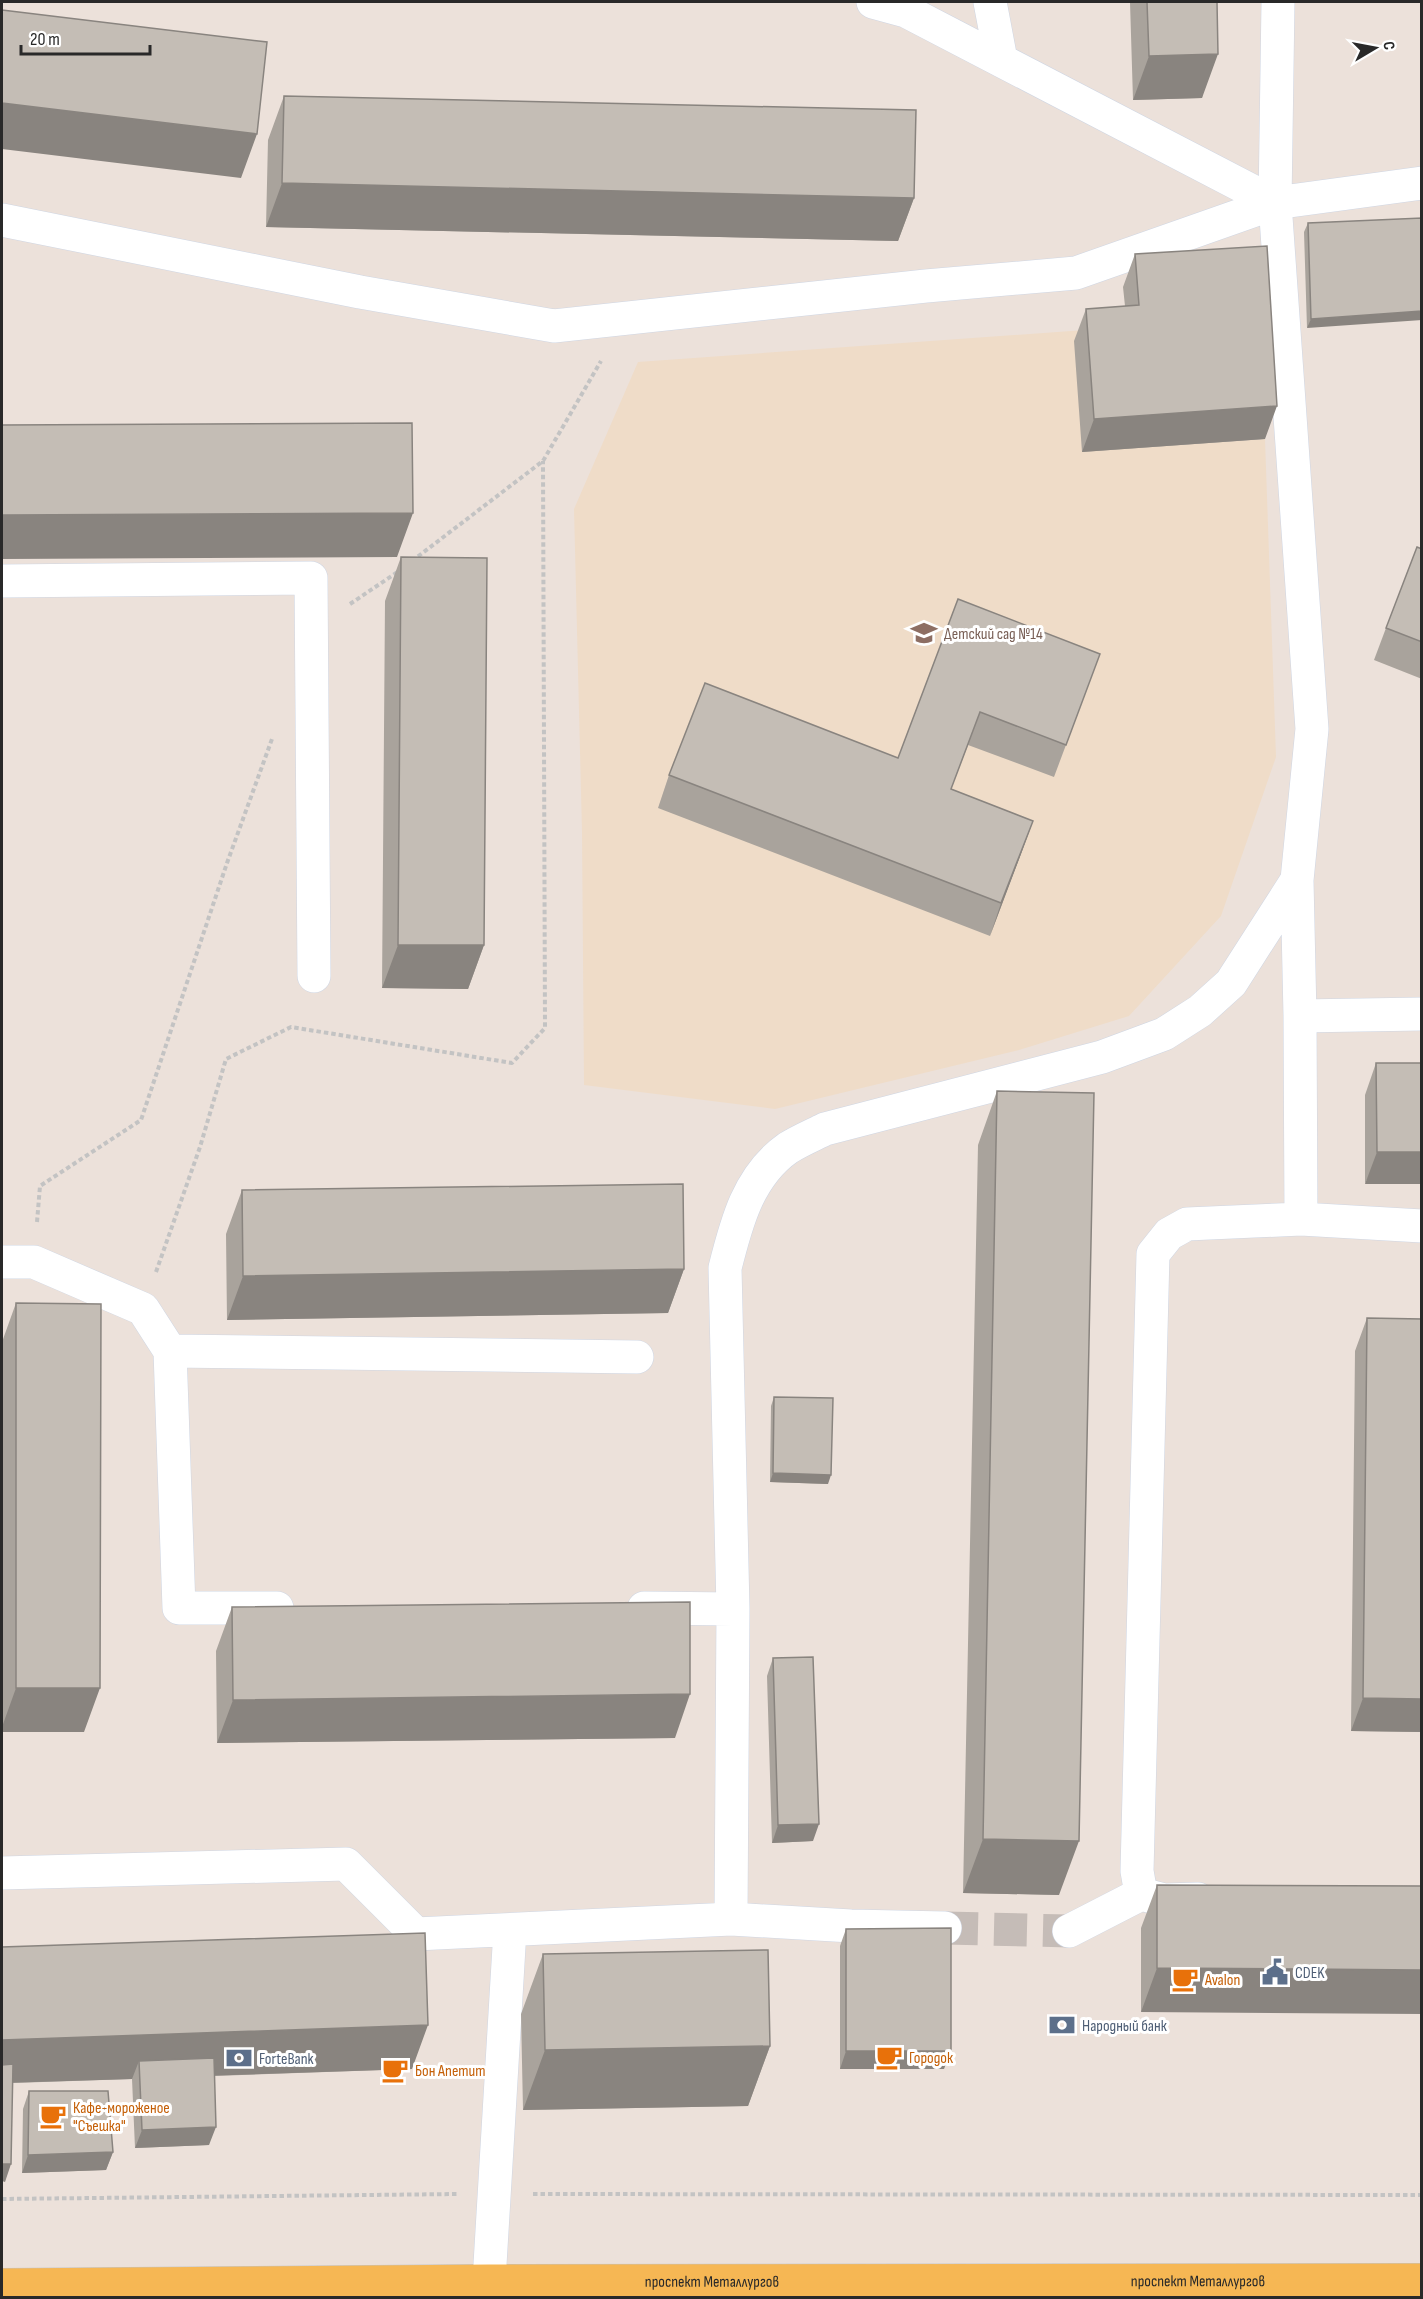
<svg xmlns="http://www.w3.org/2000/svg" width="1423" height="2299" font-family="'Sofia Sans Condensed',sans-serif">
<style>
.education{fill:#efdcc8}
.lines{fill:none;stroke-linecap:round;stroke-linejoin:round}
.minor-tunnel{stroke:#c5bcb7;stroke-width:33;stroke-dasharray:33 16;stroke-linecap:butt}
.minor-casing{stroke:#cfd6e3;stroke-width:34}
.major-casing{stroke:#c3c3c3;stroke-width:34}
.path{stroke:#c3c3c3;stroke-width:4;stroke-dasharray:4.5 3;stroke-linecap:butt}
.minor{stroke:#fff;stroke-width:33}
.major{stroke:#f6b754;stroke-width:33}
.wall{fill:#a9a39c}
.shaded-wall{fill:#89847f}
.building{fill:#c4bdb5;stroke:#89847f;stroke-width:1.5}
.labels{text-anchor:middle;stroke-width:6;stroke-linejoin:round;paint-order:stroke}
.education-label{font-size:16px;fill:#785e54;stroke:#fff;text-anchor:start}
.service-label{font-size:16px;fill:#4e5e75;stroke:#fff;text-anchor:start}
.food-label{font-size:16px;fill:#c56008;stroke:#fff;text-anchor:start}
.street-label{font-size:16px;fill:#292929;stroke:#fff}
</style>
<rect width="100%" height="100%" fill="#ece1da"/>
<path class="education" d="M1085 330 1082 451 1265 439 1276 757 1221 916 1129 1016 1019 1050 775 1109 584 1085 582 832 574 509 638 362Z"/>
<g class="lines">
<path class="minor-tunnel" d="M945 1928 1069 1931"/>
<g class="minor-casing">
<path id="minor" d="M873 2 906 11 1275 203 1422 183
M990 2 1001 60
M1275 203 1278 2
M2 220 360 292 554 326 926 286 1076 273 1275 203 1312 729 1297 880 1300 1016
M2 581 311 578 314 976
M1422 1014 1300 1016 1301 1219 1422 1226
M2 1262H34L143 1309 170 1351
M277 1608H179L170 1351 637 1357
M644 1608 733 1609 731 1919
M733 1609 725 1268C736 1224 748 1176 788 1148 799 1141 813 1135 825 1129L1102 1057 1164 1034 1200 1011 1231 983 1297 880
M2 1873 346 1864 416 1934 731 1919 851 1926 945 1928
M1198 1899 1164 1900 1141 1894 1137 1871 1153 1254 1169 1234 1187 1224 1301 1219
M1069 1931 1141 1894
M489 2281 510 1930"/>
</g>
<g class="major-casing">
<g id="major">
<path id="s1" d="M2 2285 489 2281 1422 2280"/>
</g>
</g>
<path class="path" d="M412 561 543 461 601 361
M350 604 399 571
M37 1222 40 1186 141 1120 227 863 272 739
M156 1272 200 1147 226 1059 291 1027 512 1063 545 1028 543 461
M533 2194 1422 2195
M2 2199 457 2194"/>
<use href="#minor" class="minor"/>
<use href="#major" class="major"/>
</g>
<path class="wall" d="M1130 2H1217L1202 98 1133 100Z
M284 96 914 198 898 241 266 227 268 140Z
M1422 218 1307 328 1304 232 1308 223Z
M1135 254 1265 439 1082 452 1074 341 1086 309 1125 306 1123 287Z
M1422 549V679L1374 660 1386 628Z
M401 557 484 945 468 989 382 988 385 601Z
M958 599 1088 686 1054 777 968 745 951 789 1033 821 990 936 658 808 669 775 898 758Z
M1376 1063H1422L1365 1184V1095Z
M997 1091 1059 1895 963 1893 978 1145Z
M242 1190 684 1269 668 1313 227 1320 226 1234Z
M16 1303 84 1732H2V1342Z
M1367 1318 1422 1732 1351 1731 1355 1351Z
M774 1397 828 1484 770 1482 771 1406Z
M232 1607 675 1738 217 1743 216 1651Z
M773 1658 813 1841 772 1843 767 1676Z
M1157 1885 1422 1886 1141 2012V1928Z
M846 1929 944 2069H840V1946Z
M2 1947 412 2069 214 2076 209 2145 135 2148 132 2079 13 2083 5 2182Z
M543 1954 770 2046 748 2106 523 2110 521 2014Z
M29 2091 113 2152 106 2170 22 2173 23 2109Z"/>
<path class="shaded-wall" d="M1218 54 1202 98 1133 100 1149 56Z
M2 103 257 134 241 178 2 149Z
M282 183 914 198 898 241 266 227Z
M1422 311V320L1307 328 1311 319Z
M1277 406 1265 439 1082 452 1094 419Z
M413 513 397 557 2 559V515Z
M1033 821 1021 854 990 936 1001 903Z
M398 945H484L468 989 382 988Z
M1377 1152H1422V1184H1365Z
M684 1269 668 1313 227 1320 243 1276Z
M773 1473 831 1475 828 1484 770 1482Z
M16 1688H100L84 1732H2V1727Z
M690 1694 675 1738 217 1743 233 1700Z
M1363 1698 1422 1699V1732L1351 1731Z
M819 1824 813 1841 772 1843 778 1825Z
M983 1839 1079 1841 1059 1895 963 1893Z
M1157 1968 1422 1970V2014L1141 2012Z
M428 2025 412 2069 140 2078 139 2061 132 2079 2 2083V2040Z
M770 2046 748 2106 523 2110 545 2050Z
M846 2051H951L944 2069H840Z
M216 2127 209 2145 135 2148 142 2130Z
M113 2152 106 2170 22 2173 28 2155Z
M2 2164H11L5 2182 2 2181Z"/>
<path class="building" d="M1147 2H1217L1218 54 1149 56Z
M2 10 267 42 257 134 2 103Z
M284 96 916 110 914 198 282 183Z
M1422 218V311L1311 319 1308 223Z
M1267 246 1277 406 1094 419 1086 309 1139 305 1135 254Z
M412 423 413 513 2 515V425Z
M1417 547 1422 549V642L1386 628Z
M401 557 487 558 484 945H398Z
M958 599 1100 654 1066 745 980 712 951 789 1033 821 1001 903 669 775 705 683 898 758Z
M1376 1063H1422V1152H1377Z
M997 1091 1094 1093 1079 1841 983 1839Z
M683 1184 684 1269 243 1276 242 1190Z
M16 1303 101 1304 100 1688H16Z
M1367 1318 1422 1319V1699L1363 1698Z
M774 1397 833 1398 831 1475 773 1473Z
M690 1602V1694L233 1700 232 1607Z
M813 1657 819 1824 778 1825 773 1658Z
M1157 1885 1422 1886V1970L1157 1968Z
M951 1928V2051H846V1929Z
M425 1933 428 2025 2 2040V1947Z
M768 1950 770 2046 545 2050 543 1954Z
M214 2058 216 2127 142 2130 139 2061Z
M13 2064 11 2164H2V2065Z
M29 2091H108L113 2152 28 2155Z"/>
<defs>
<g id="school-bare" transform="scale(2.07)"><path d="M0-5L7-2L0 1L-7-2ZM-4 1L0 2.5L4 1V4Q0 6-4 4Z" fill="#8d6e63" stroke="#fff" stroke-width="2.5" paint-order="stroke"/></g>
<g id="civic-bare" transform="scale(2.07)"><path d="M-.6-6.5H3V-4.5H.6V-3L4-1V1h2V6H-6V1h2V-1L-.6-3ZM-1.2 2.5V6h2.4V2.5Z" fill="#5c6f8a" stroke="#fff" stroke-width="2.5" paint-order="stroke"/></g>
<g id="cafe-bare" transform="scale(2.07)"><path d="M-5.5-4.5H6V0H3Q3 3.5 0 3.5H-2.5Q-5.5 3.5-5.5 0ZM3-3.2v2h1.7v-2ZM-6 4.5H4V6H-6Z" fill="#e8710a" stroke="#fff" stroke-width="2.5" paint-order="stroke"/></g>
<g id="bank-bare" transform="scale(2.07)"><path d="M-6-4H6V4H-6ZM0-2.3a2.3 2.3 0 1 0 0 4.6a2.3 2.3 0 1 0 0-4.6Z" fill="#5c6f8a" stroke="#fff" stroke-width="2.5" paint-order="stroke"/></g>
</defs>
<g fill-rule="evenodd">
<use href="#school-bare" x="924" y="633"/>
<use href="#civic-bare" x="1275" y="1972"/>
<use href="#cafe-bare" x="1185" y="1979"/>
<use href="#bank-bare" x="1062" y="2025"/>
<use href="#cafe-bare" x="889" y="2057"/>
<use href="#bank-bare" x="239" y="2058"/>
<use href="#cafe-bare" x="395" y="2070"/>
<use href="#cafe-bare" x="53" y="2116"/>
</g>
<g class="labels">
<g class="education-label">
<text x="944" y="639">Детский сад №14</text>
</g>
<g class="service-label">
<text x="1295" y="1978">CDEK</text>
<text x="1082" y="2031">Народный банк</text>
<text x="259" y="2064">ForteBank</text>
</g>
<g class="food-label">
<text x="1205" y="1985">Avalon</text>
<text x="909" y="2063">Городок</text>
<text x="415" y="2076">Бон Апетит</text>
<text x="73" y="2113">Кафе-мороженое<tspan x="73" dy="18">"Cъешка"</tspan></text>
</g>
<g class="street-label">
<text dy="6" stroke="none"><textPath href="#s1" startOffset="710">проспект Металлургов</textPath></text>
<text dy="6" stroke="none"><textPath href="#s1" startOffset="1196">проспект Металлургов</textPath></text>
</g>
</g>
<rect width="1423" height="2299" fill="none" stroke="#292929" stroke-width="6"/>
<g transform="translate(1375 48) rotate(80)" stroke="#ffffff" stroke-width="4.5" paint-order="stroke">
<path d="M0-4.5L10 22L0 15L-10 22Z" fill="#292929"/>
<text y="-9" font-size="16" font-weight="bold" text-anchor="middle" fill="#292929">С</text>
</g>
<path d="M21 45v9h129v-9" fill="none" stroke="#292929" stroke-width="3"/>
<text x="30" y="45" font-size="18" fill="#292929" stroke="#ffffff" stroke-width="4.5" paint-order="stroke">20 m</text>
</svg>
